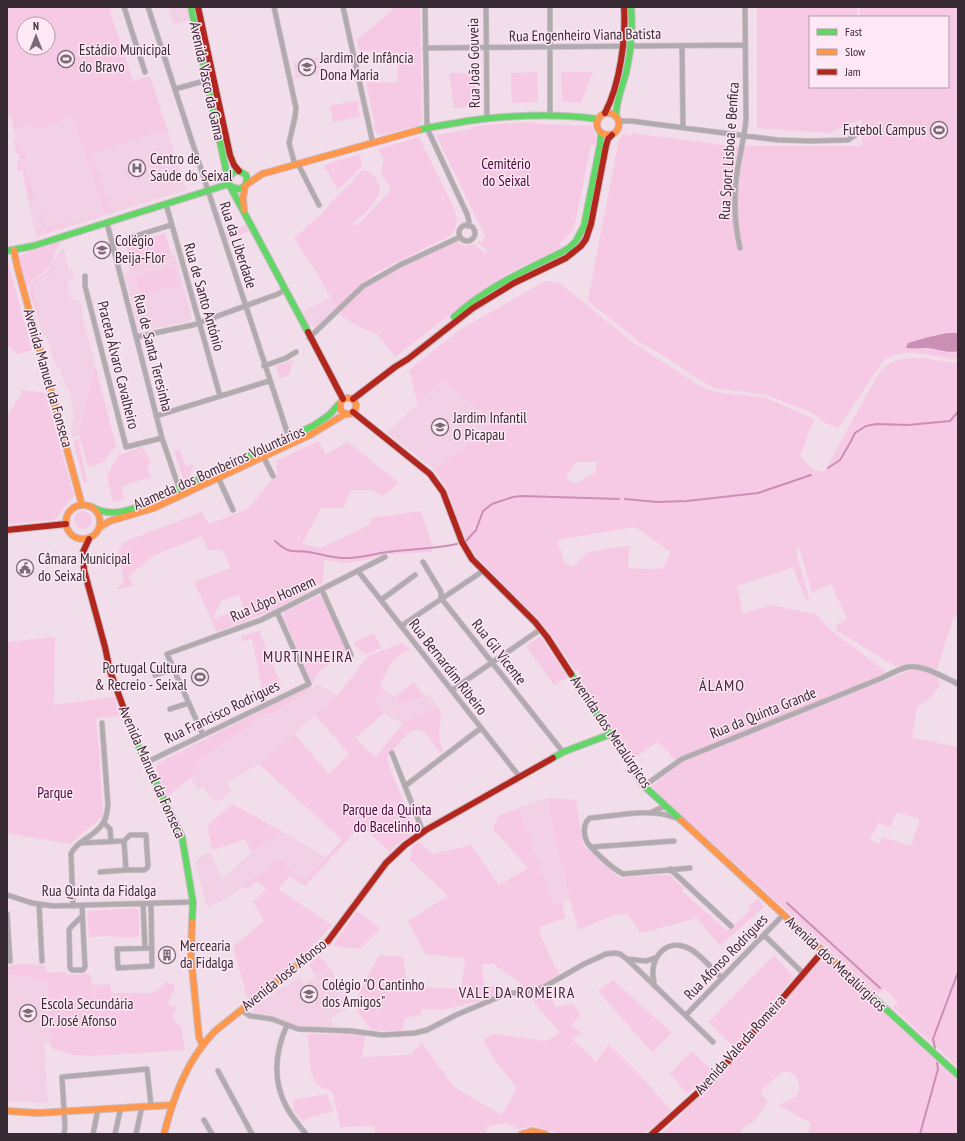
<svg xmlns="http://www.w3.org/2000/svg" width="965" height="1141" font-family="'PT Sans Narrow',sans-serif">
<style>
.built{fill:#f2d1e6}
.green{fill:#f6c9e4;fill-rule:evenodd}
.water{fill:#c98fb5}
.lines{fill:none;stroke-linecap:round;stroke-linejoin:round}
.stream{stroke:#c98fb5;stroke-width:2}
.street-casing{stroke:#cbbcc5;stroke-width:6}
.fast-casing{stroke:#cbbcc5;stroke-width:8}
.slow-casing{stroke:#cbbcc5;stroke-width:8}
.jam-casing{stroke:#cbbcc5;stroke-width:8}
.street{stroke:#b1aaae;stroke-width:4.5}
.fast{stroke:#63d668;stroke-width:6}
.slow{stroke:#ff974d;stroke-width:6}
.jam{stroke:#b3261e;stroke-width:6}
.labels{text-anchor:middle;stroke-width:3;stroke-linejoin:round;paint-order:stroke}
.street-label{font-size:15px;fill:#382b33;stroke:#fee8f5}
.poi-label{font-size:15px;fill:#382b33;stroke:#fee8f5;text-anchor:start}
.park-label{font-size:15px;fill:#4d083b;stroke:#fee8f5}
.neighbourhood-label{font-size:16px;letter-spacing:1px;fill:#422739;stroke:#fee8f5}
</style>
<rect width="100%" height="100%" fill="#f2deea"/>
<path class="built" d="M176 7H187L190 20 173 24 168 9Z
M319 57 323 73 294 79V76L296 75 293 62Z
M72 102 91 154 167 129 186 190 36 237 11 115Z
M64 249 68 268 74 270 73 278 68 284V292L72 299 79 301V304H82V315L95 365 80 425V435L72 437 71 430 74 413 71 400H72L69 388H66L59 366 56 367 46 335 43 336 38 319 40 314 33 291 34 285 48 276 56 263 60 252Z
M176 257 192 319 186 322 140 331H139L124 272Z
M331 297 337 308 316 329 312 325 309 326 302 312Z
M442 380 493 421 477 438 434 469 387 433Z
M318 684 337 696 259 764 226 783 232 790 223 799 215 802 202 787 198 790 190 778 200 770 197 762 253 721 266 713 270 715Z
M386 691 405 705 429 694 437 707 414 717 403 724 384 713 372 703 376 698Z
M547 798 556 844 570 900 553 904 519 808Z
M281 831 326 857 305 880 294 874 280 859 286 852 243 887 222 901 207 907 195 862 204 854 210 852 222 880 252 852Z
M329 966 353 1005 330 1018 334 1027H300L278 1018 266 1014H255L252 1012 255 1006 285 985 286 986 300 977 304 984 316 976 315 974Z
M7 974 47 982 51 1043H44L48 1103 7 1101Z"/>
<path class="green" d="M7 7H115L109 9 133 81 150 76 167 129 91 154 112 213 106 215 71 115 62 118V120L44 128 43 125 33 128 31 125 14 128 11 115H7ZM24 24H48V48H24Z
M390 7H420L422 120 421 124 418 126 380 135 375 131 374 127 375 125 366 82 397 83 399 53 360 51 357 40 393 10Z
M757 7H857V17H810V87H860L861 92V87H948V17H860V7H958V357L954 359C931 356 902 345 882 362L838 428 825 423 817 416 808 411 766 395 714 388 695 377 669 359 641 343 587 300 588 299 619 140 623 134 631 136 632 133 730 146H862V119L829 133 757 128Z
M537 72 538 102 512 103 511 73Z
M561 72H593L581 103 562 101Z
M449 73H475L477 107 454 108Z
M358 100 359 104 357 105 360 117 333 122 330 106Z
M537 122V124L591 126 596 136 595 145H591L574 228 567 237 559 244 561 248 514 270 480 291 395 357 377 334 357 326 339 314C349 304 358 292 369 284 395 266 427 254 455 241L465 246 474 244 485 254 487 253V250L477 243 485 239V236L436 135 471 129V127L496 124Z
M419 137 455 210C458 219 457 227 451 235L375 273 352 291 337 308 312 265 294 238 323 213 333 200 350 184 361 171 364 170C374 173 380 181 380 192 374 204 365 215 353 222L357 226 390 191 391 188 381 174C384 159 385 162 378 149Z
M14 139H16L17 145 21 144 26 159 22 161 35 199 40 198 29 202 21 163V171H18L17 160H20L19 154H16Z
M360 154 362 166 343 185 337 189 324 165Z
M44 210 45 211 41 213 46 229 66 222 67 226 99 215 100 217 45 233 40 214 41 212Z
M246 225 249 231 227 240 225 233Z
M165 233 171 254 176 257 131 270 126 263 124 254 128 253 125 245Z
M59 242 61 243C54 250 55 261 48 268 41 277 29 278 28 291L19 261 20 256 24 253Z
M64 249C57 253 56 264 52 271 47 278 37 280 33 288L40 315 38 319C36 311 29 296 30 288 31 279 43 277 48 271 54 264 56 252 64 249Z
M7 259 32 350 18 354 7 345Z
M173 267 178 285 140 296 135 277Z
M545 281 561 284 632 342 703 388 721 393 766 398 814 419 800 457 815 471 818 470 824 472 880 371C901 350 932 360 958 364V616L954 615 937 669 918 665 900 667 895 666 836 630 838 627 835 625 847 619 831 584 812 592 799 546 796 550 798 559 809 599 806 600 793 567 737 586 743 614 772 605 817 615 828 628 884 670V674L783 717 676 760 657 742 631 760 580 680 581 676 578 670H575L551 634 540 621 476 556 468 544 462 530 448 491 434 469 477 438 493 421 442 380 418 403 409 370 458 331ZM576 462H597L596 472 575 484 566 478ZM635 527 671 552 663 568 650 569 628 568 629 546 589 552 573 567 565 564 557 540Z
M293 360 289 375 280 378 276 366Z
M95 365 116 446 102 463 88 467 81 440 79 443 87 481 84 483 73 441 80 439V425Z
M21 390 45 393 74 496 64 507 58 517 53 520 7 524V417L22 394 20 392Z
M318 441 326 454 348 442 399 483 382 496 372 490H351L344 508H321L302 544 321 548 371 524V518L421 511 432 545V552L387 554 371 559 348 563 324 560 323 583 274 610 217 632 194 582 231 568 222 550H208L202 536 153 556 128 577 134 585 120 589H117L124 581 118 551 124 542 202 512 209 524 248 509 277 474V461ZM239 595 244 609 212 619 221 601Z
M142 447 151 463 147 466 151 477 122 486 124 499 113 502 107 476 119 455Z
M179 449 186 466 192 464 193 467 188 480H184L174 451Z
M74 520a9 9 0 1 1 18 0a9 9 0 1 1-18 0Z
M317 596H321L323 598 346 650 343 654 345 659C331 660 317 670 313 684L283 617 285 612Z
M259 631 282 687 266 695 262 688 252 639 242 641 241 637Z
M374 633 381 648 369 653H363L353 643Z
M540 636 568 677 554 685 526 646Z
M55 637 54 705 115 697 119 716 96 718 99 750 103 816 70 844 7 833V642Z
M402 643 410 650C394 653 386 672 380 686L386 691 376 698 373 702 384 713 355 738 375 757 403 724 414 717 437 707 441 712 439 741 443 751 440 753 425 732C421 730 414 729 410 732 406 734 389 754 387 759L394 779 416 831 395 846 390 852 370 834 362 824 305 886 290 876 278 889 332 925C308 954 278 976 248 999L233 947 264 921 253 902 266 889 258 881 247 889 243 887 276 860 280 859 294 874 305 880 342 840 259 764 294 734 329 774 349 754 315 715 337 696 368 656Z
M914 669 923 670 938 678 940 686 930 698 917 707 912 738 958 747V1067L893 1008 898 1002 885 989 878 994 662 797 654 790 652 786 684 761ZM896 812 920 819 911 846 882 837 880 844 870 841 872 833 874 834 878 823 891 827Z
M414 682 424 696 405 705 395 697Z
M310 686 312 688 270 715 266 713 253 721V722L197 762 200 770 168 796 156 770 158 763Z
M547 798 576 800 583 845 611 870 613 873 620 878 668 874 684 888 682 891 727 931 749 911V906L758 899 764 907 720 946 697 918 641 933 627 914 614 915 578 930 556 844Z
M232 804 281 831 252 852 245 839 213 850 208 831 209 824Z
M519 808 553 904 562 902 565 918 539 927 542 939 559 975 546 982 555 1007 573 1004 581 1015 570 1025 582 1033 572 1039 596 1062 609 1044 639 1074 671 1111 655 1126 642 1134H561L534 1126 519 1129 505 1123 487 1126 486 1134H376L374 1126 340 1127 333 1092 317 1085 311 1073 308 1034H366L362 1057 410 1055 422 1043 454 1087 502 1115 517 1088 494 1059 483 1040 493 1034 547 1041 560 1032 540 1010 521 983 493 964H482L484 985 497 986 500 993 484 1000 442 1010 422 1009 420 1015 405 1018 402 1031 371 1030 353 1005 379 955 403 957 407 986 461 989 465 962 464 958 425 954 408 921 448 896 410 860 413 845 419 842 433 854 471 845 499 885 528 868 493 829 498 816Z
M136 908 139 911V935L135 938 108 936 89 937 87 914 89 911Z
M357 911 379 928 377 932 360 949 335 946 333 945Z
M774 955 794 977 733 1047 709 1022Z
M319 956 329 966 315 974 309 965Z
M818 962H828L958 1081V1134H808L811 1123 778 1105C785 1102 794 1100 798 1093 801 1088 798 1076 792 1073 789 1072 785 1072 782 1072L762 1090 761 1095 768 1101 754 1121 744 1127 740 1134H662L735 1060Z
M19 964H31L45 966 47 973 65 972 67 975 90 974 92 985 110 984 111 993H152L157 990 166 982 175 985 168 1005 177 1006 173 1016 176 1024 181 1026 185 1050 90 1056 72 1055 51 1048 47 982 7 974V966Z
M613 980 672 1033 652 1052 598 991Z
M691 1051 714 1072 687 1094 670 1074Z
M327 1094 333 1112 308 1117 303 1122 293 1110 295 1106 292 1100Z"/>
<path class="water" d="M947 333H958V351C946 354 937 348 926 348 919 348 913 349 906 348L908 343 925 338Z"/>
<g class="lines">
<path class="stream" d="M828 468 840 460 850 443 855 433 866 426 877 424 908 425 950 421 958 412
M625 499 657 502 687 501 758 493 811 475
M275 541C292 556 290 549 309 552 320 554 330 557 342 558 358 559 372 554 387 552 411 549 434 549 457 544
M466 541 476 530 483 511 492 504 513 497 522 496 619 499
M787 903 880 988
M935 1048 933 1039 958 972
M920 1134 938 1069 937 1063"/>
<g class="street-casing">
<path id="street" d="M124 7 145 72
M148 7 291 444
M274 7 296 108 295 117 289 143 295 165
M343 7 373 144
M425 7 427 128 467 214 469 221 468 226
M486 7 487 118
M550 7V115
M682 46 683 127
M425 48 745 45
M175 89 208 80
M619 121H631L778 140 811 141 848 140 854 136
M298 164 319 205
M166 204 220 396
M107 223 162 438 180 491
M459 233a8 8 0 1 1 16 0a8 8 0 1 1-16 0Z
M128 240 129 238 171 225
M740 248C735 227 734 203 736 181 738 160 744 141 746 120L745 7
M85 276V286L126 447 162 438
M136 337 193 325 278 294 284 290
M309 338 363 286 400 265 460 237
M264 366 286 358 296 352
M156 416 269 381
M262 454 273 476
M217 475 233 510
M423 562 441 592V598L563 752
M358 571 519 776
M322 590 351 655
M381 600 415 575
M401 626 483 571
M155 675 174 669
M452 690 541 629
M170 709 189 703
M203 735 167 654 261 620 385 557
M392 753 423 832
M145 763 309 684 277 612
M405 786 481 728
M644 786 682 759 882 678C890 674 899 669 908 667 925 665 943 677 958 684
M652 812 665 806
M676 818C651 807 617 816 590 818 583 823 583 834 587 842 592 850 614 870 623 874L690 868
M104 823 110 829 111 841
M80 843 124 841 126 870H144L147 868 148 866 146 835H130L124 841
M592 847 674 841
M670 869 731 926
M100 872 126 870
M7 895 32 903 53 906 193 902
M151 903 152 966 118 968 117 949 152 948
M39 904 42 961
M143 904 145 948
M73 906 71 854C77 840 95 837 103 823 107 818 107 811 108 805L102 723
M82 906 85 967 83 970H72L70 968 69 930 71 927 82 916
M7 914 10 961
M764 935 804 974
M627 959 646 961 655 958
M654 982C648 959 666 936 690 949 700 954 714 971 722 978
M241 1010 250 1016 272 1019 298 1029 352 1031 382 1035 415 1033 427 1030 456 1015 506 994 531 991 544 987 584 964 606 954 614 953 620 954 627 959 713 1042
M686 1015 783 915
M287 1025C275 1052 272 1079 286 1106 291 1116 299 1125 306 1134
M218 1071 252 1134
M204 1120 212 1134
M64 1134 65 1127 62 1077 147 1069 151 1105
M93 1134 98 1109
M115 1134 121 1107
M136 1134 142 1106"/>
</g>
<g class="fast-casing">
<path id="fast" d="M191 7 229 184 232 187 239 189 245 186 247 179 246 175 239 171 233 172 229 179
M616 116C616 101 622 88 626 73 631 51 633 29 631 7
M419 130C435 126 451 124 467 121 511 115 554 113 598 119
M230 186 308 332
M7 251 33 246 229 184
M454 317C485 288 524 271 562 252L569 248 576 241 584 226 600 145 601 133
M92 507C113 519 134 509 154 500L313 426 329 415 339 404
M571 674 644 786 681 820
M135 739 182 837 193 902 192 922
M553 758 563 752 611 734
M865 990 958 1075"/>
</g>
<g class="slow-casing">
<path id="slow" d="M597 124a11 11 0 1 1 22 0a11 11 0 1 1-22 0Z
M246 185 262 174 419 130
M244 210 243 198 245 186
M14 250 17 266 82 505
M340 406a8 8 0 1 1 16 0a8 8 0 1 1-16 0Z
M66 522a17 17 0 1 1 34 0a17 17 0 1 1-34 0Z
M100 527 110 521 154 508 310 435 345 414
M681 820 865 990
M192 922 191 957 199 1037 202 1044
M7 1111 38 1113 172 1105
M164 1134C174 1095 187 1060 215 1031L328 941
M522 1134 532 1131 545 1134"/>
</g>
<g class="jam-casing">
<path id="jam" d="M198 7 230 155 234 165 239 171
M605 113C620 84 626 39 624 7
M308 332 343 399
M353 399 395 367 408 359 473 308 514 283 566 258 581 246 586 239 591 224 606 146 608 139 612 135
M353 412 430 474 443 492 462 542 472 559 535 622 547 637 571 674
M7 530 66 524
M89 539 83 552 84 570 105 647 110 671 135 739
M328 941 386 863 405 845 426 830 553 758
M652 1134 713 1079 823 951"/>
</g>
<use href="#street" class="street"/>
<use href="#fast" class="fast"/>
<use href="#slow" class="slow"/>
<use href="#jam" class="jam"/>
</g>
<defs>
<g id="stadium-ring" transform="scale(0.9)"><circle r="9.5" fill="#fee8f5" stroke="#796a73" stroke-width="1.5"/><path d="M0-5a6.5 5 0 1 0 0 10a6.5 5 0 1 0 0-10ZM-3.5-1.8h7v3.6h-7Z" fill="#796a73"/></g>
<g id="school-ring" transform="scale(0.9)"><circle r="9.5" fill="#fee8f5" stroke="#796a73" stroke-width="1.5"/><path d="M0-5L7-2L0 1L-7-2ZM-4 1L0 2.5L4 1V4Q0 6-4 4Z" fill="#796a73"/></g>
<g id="hospital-ring" transform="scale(0.9)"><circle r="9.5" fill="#fee8f5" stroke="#796a73" stroke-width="1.5"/><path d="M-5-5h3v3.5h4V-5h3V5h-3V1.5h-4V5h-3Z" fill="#796a73"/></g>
<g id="civic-ring" transform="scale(0.9)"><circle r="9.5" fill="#fee8f5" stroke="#796a73" stroke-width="1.5"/><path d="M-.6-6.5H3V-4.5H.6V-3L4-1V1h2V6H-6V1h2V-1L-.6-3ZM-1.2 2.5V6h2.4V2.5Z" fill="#796a73"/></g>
<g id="building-ring" transform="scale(0.9)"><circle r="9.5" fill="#fee8f5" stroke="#796a73" stroke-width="1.5"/><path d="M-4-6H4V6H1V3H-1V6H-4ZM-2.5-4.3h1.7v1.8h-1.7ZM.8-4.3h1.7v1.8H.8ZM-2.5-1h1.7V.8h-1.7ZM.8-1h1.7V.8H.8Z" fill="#796a73"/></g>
</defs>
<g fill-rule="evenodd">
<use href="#stadium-ring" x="66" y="59"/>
<use href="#school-ring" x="307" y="67"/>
<use href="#stadium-ring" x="939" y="130"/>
<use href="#hospital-ring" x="137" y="168"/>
<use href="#school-ring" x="102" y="250"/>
<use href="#school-ring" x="440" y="427"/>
<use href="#civic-ring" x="25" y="568"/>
<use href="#stadium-ring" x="200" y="677"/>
<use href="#building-ring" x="167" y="955"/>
<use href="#school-ring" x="309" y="994"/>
<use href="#school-ring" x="28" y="1013"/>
</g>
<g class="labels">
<g class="street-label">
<text transform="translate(585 35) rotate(-1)" y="5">Rua Engenheiro Viana Batista</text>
<text transform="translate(474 63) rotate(-91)" y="5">Rua João Gouveia</text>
<text transform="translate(207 81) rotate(78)" y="5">Avenida Vasco da Gama</text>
<text transform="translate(729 151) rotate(-86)" y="5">Rua Sport Lisboa e Benfica</text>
<text transform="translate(238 245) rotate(72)" y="5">Rua da Liberdade</text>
<text transform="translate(204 297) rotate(74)" y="5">Rua de Santo António</text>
<text transform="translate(153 353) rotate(76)" y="5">Rua de Santa Teresinha</text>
<text transform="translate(118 365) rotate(76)" y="5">Praceta Álvaro Cavalheiro</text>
<text transform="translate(48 378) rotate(74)" y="5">Avenida Manuel da Fonseca</text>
<text transform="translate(219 468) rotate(-24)" y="5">Alameda dos Bombeiros Voluntários</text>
<text transform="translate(273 599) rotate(-24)" y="5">Rua Lôpo Homem</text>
<text transform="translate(499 652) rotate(52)" y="5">Rua Gil Vicente</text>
<text transform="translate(448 667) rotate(52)" y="5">Rua Bernardim Ribeiro</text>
<text transform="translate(222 712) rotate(-26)" y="5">Rua Francisco Rodrigues</text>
<text transform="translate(763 713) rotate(-22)" y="5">Rua da Quinta Grande</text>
<text transform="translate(611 732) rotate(56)" y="5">Avenida dos Metalúrgicos</text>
<text transform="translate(152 772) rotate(66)" y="5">Avenida Manuel da Fonseca</text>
<text x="99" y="896">Rua Quinta da Fidalga</text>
<text transform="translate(726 957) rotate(-46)" y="5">Rua Afonso Rodrigues</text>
<text transform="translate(836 964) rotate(43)" y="5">Avenida dos Metalúrgicos</text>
<text transform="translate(284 975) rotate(-39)" y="5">Avenida José Afonso</text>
<text transform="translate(740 1045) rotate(-48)" y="5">Avenida Vale da Romeira</text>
</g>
<g class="poi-label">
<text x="79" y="55">Estádio Municipal<tspan x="79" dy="17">do Bravo</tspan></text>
<text x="320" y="63">Jardim de Infância<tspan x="320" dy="17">Dona Maria</tspan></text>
<text x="926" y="135" text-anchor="end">Futebol Campus</text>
<text x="150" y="164">Centro de<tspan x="150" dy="17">Saúde do Seixal</tspan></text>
<text x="115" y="246">Colégio<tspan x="115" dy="17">Beija-Flor</tspan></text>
<text x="453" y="423">Jardim Infantil<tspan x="453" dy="17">O Picapau</tspan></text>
<text x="38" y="564">Câmara Municipal<tspan x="38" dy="17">do Seixal</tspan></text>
<text x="187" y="673" text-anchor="end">Portugal Cultura<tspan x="187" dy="17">&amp; Recreio - Seixal</tspan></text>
<text x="180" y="951">Mercearia<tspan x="180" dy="17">da Fidalga</tspan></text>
<text x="322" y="990">Colégio "O Cantinho<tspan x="322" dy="17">dos Amigos"</tspan></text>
<text x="41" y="1009">Escola Secundária<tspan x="41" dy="17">Dr. José Afonso</tspan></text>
</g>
<g class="park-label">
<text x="506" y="169">Cemitério<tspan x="506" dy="17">do Seixal</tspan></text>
<text x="55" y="798">Parque</text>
<text x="387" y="815">Parque da Quinta<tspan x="387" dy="17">do Bacelinho</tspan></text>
</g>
<g class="neighbourhood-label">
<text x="308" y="662">MURTINHEIRA</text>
<text x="722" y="691">ÁLAMO</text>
<text x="517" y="998">VALE DA ROMEIRA</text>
</g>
</g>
<rect width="965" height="1141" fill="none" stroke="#382b33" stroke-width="16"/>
<rect x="809" y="16" width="140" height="72" fill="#fee8f5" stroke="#af9ca7"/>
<rect x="817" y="29" width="20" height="6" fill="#63d668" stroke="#af9ca7"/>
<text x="845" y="36" font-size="12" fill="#382b33">Fast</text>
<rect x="817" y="49" width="20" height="6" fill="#ff974d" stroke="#af9ca7"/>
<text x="845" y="56" font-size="12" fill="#382b33">Slow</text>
<rect x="817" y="69" width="20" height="6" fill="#b3261e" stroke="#af9ca7"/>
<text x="845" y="76" font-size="12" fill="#382b33">Jam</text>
<g transform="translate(36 36)"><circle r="19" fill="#fee8f5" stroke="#af9ca7"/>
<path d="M0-3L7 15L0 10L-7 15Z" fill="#796a73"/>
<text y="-6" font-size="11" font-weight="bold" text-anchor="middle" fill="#382b33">N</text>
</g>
</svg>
